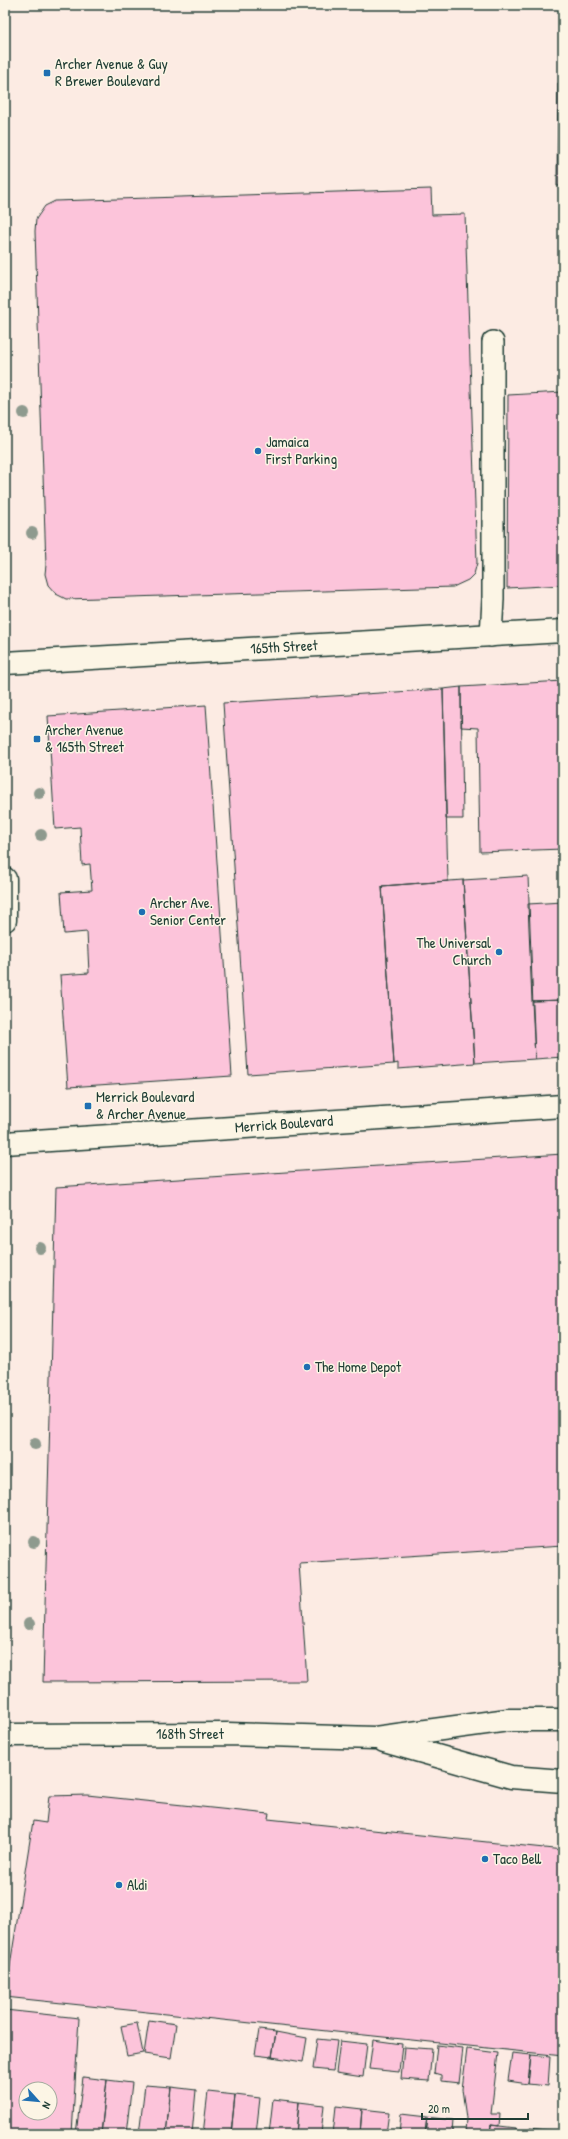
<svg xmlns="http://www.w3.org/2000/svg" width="568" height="2139" font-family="'Patrick Hand',sans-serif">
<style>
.building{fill:#fcc4da;stroke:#1f3d34;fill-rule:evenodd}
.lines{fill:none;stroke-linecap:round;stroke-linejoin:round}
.lane-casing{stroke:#1f3d34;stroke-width:24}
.street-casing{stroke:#1f3d34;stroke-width:25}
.secondary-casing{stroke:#1f3d34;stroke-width:25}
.primary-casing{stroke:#1f3d34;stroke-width:25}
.lane{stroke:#fcf5e5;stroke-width:21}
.street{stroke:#fcf5e5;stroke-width:22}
.secondary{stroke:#fcf5e5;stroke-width:22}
.primary{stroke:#fcf5e5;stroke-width:22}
.tree{fill:#8e9a8e}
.poi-dot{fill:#1f6fb2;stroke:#fcf5e5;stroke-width:1.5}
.labels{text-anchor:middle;stroke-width:3;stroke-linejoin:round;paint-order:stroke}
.poi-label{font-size:15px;fill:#1f3d34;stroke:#fcf5e5;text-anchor:start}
.street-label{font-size:15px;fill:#1f3d34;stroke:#fcf5e5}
</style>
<rect width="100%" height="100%" fill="#fcebe3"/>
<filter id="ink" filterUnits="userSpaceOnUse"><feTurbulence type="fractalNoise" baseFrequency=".025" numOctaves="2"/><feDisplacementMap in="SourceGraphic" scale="8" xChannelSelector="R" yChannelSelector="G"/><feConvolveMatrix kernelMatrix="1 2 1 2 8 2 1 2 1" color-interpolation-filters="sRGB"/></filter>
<g filter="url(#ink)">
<path class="building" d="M558 83H563V186H557Z
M431 189 432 215 465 214 477 563 474 574 468 580 453 587 66 599 56 594 48 585 45 574 46 565 35 231 36 219 45 206 55 201Z
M563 392V585L507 588 508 395Z
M563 681V849L480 852 478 728 461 727V687Z
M461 687 463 819H446L443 689Z
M443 689 448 881 382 886 394 1064 248 1074 223 703Z
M206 705 232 1076 68 1087 60 975 89 973 87 932 64 934 61 892 92 890 90 864 82 865 80 827 55 829 48 716Z
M528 876 535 1059 475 1063 463 880Z
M463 880 475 1063 398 1069V1063L394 1064 382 886Z
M563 902V1000L532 1001 528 904Z
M563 1000V1057L535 1059 532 1001Z
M563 1154V1546L299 1563 307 1681 43 1682 56 1187Z
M87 1795 269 1814 268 1819 563 1850V2056L5 1997 33 1821 46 1823 49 1796Z
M5 2010 79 2018 72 2134H5ZM26 2089H50V2113H26Z
M149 2020 176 2024 171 2058 144 2054Z
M137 2023 143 2053 127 2056 121 2026Z
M259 2030 276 2032 272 2057 255 2055Z
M276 2032 307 2038 303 2062 272 2057Z
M317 2039 337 2041 333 2071 313 2069Z
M373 2040 402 2044 399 2072 369 2069Z
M340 2041 367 2044 363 2077 336 2073Z
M437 2045 463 2048 459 2083 441 2081V2075L434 2073Z
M404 2047 432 2049 429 2081 401 2079Z
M467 2049 498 2053 491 2114H500L499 2126 491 2125 490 2134H465L466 2118 462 2089Z
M512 2053 531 2055 528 2084 508 2081Z
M531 2055 550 2057 548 2086 528 2084Z
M83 2077 107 2080 101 2134H76Z
M107 2080 132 2083 126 2134H101Z
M145 2085 171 2087 166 2134H139Z
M171 2087 196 2090 192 2134H166Z
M208 2092 235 2095 231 2134H203Z
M235 2095 260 2098 256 2134H231Z
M273 2099 299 2102 296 2134H269Z
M299 2102 324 2105 321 2134H296Z
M336 2106 362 2109 360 2134H333Z
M362 2109 389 2112 386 2134H360Z
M401 2114 427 2117 425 2134H399Z
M427 2117 453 2120 452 2134H425Z
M491 2125 516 2128V2134H490Z
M530 2128 555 2131V2134H529Z
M555 2131 563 2132V2134H555Z"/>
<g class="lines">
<g class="lane-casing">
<path id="lane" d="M491 636 493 599V342"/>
</g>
<g class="street-casing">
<path id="street" d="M5 663 563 631"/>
</g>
<g class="secondary-casing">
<path id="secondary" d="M5 879V920"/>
</g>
<g class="primary-casing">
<path id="primary" d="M5 1143 563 1106
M5 1735 228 1734 375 1738 508 1720H563
M384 1741 511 1777 563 1781"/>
</g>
<use href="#lane" class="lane"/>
<use href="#street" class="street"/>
<use href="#secondary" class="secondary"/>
<use href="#primary" class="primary"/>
</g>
<g class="tree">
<circle cx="24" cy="413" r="6"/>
<circle cx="32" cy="533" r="6"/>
<circle cx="39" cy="793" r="6"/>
<circle cx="41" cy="835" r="6"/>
<circle cx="40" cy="1248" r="6"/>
<circle cx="35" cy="1444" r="6"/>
<circle cx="34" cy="1542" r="6"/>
<circle cx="29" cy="1624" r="6"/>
</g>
</g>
<g class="poi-dot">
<rect x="43" y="69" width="8" height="8" rx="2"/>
<circle cx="258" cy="451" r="4"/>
<rect x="33" y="735" width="8" height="8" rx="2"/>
<circle cx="142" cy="912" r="4"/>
<circle cx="499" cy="952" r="4"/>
<rect x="84" y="1102" width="8" height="8" rx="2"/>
<circle cx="307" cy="1367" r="4"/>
<circle cx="485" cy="1859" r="4"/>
<circle cx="119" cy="1885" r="4"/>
</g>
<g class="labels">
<g class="poi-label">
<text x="55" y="69">Archer Avenue &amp; Guy<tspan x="55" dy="17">R Brewer Boulevard</tspan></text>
<text x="266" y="447">Jamaica<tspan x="266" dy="17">First Parking</tspan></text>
<text x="45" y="735">Archer Avenue<tspan x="45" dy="17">&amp; 165th Street</tspan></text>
<text x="150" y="908">Archer Ave.<tspan x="150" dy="17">Senior Center</tspan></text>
<text x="491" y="948" text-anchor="end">The Universal<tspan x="491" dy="17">Church</tspan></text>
<text x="96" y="1102">Merrick Boulevard<tspan x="96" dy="17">&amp; Archer Avenue</tspan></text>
<text x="315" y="1372">The Home Depot</text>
<text x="493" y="1864">Taco Bell</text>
<text x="127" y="1890">Aldi</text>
</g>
<g class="street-label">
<text transform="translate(284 647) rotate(-3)" y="5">165th Street</text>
<text transform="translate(284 1124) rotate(-4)" y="5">Merrick Boulevard</text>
<text x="190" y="1739">168th Street</text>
</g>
</g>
<rect width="568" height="2139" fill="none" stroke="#fcf5e5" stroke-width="20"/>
<rect x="10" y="10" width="548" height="2119" fill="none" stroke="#1f3d34" stroke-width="1.5" filter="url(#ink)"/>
<g transform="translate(38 2101) rotate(117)"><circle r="19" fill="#fcf5e5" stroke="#a4ab9e"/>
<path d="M0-3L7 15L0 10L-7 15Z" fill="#1f6fb2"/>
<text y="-6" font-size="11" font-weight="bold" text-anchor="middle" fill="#1f3d34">N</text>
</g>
<path d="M422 2113v6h106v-6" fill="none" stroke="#1f3d34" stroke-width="2"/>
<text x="428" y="2113" font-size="12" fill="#1f3d34" stroke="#fcf5e5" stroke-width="3" paint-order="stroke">20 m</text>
</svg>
